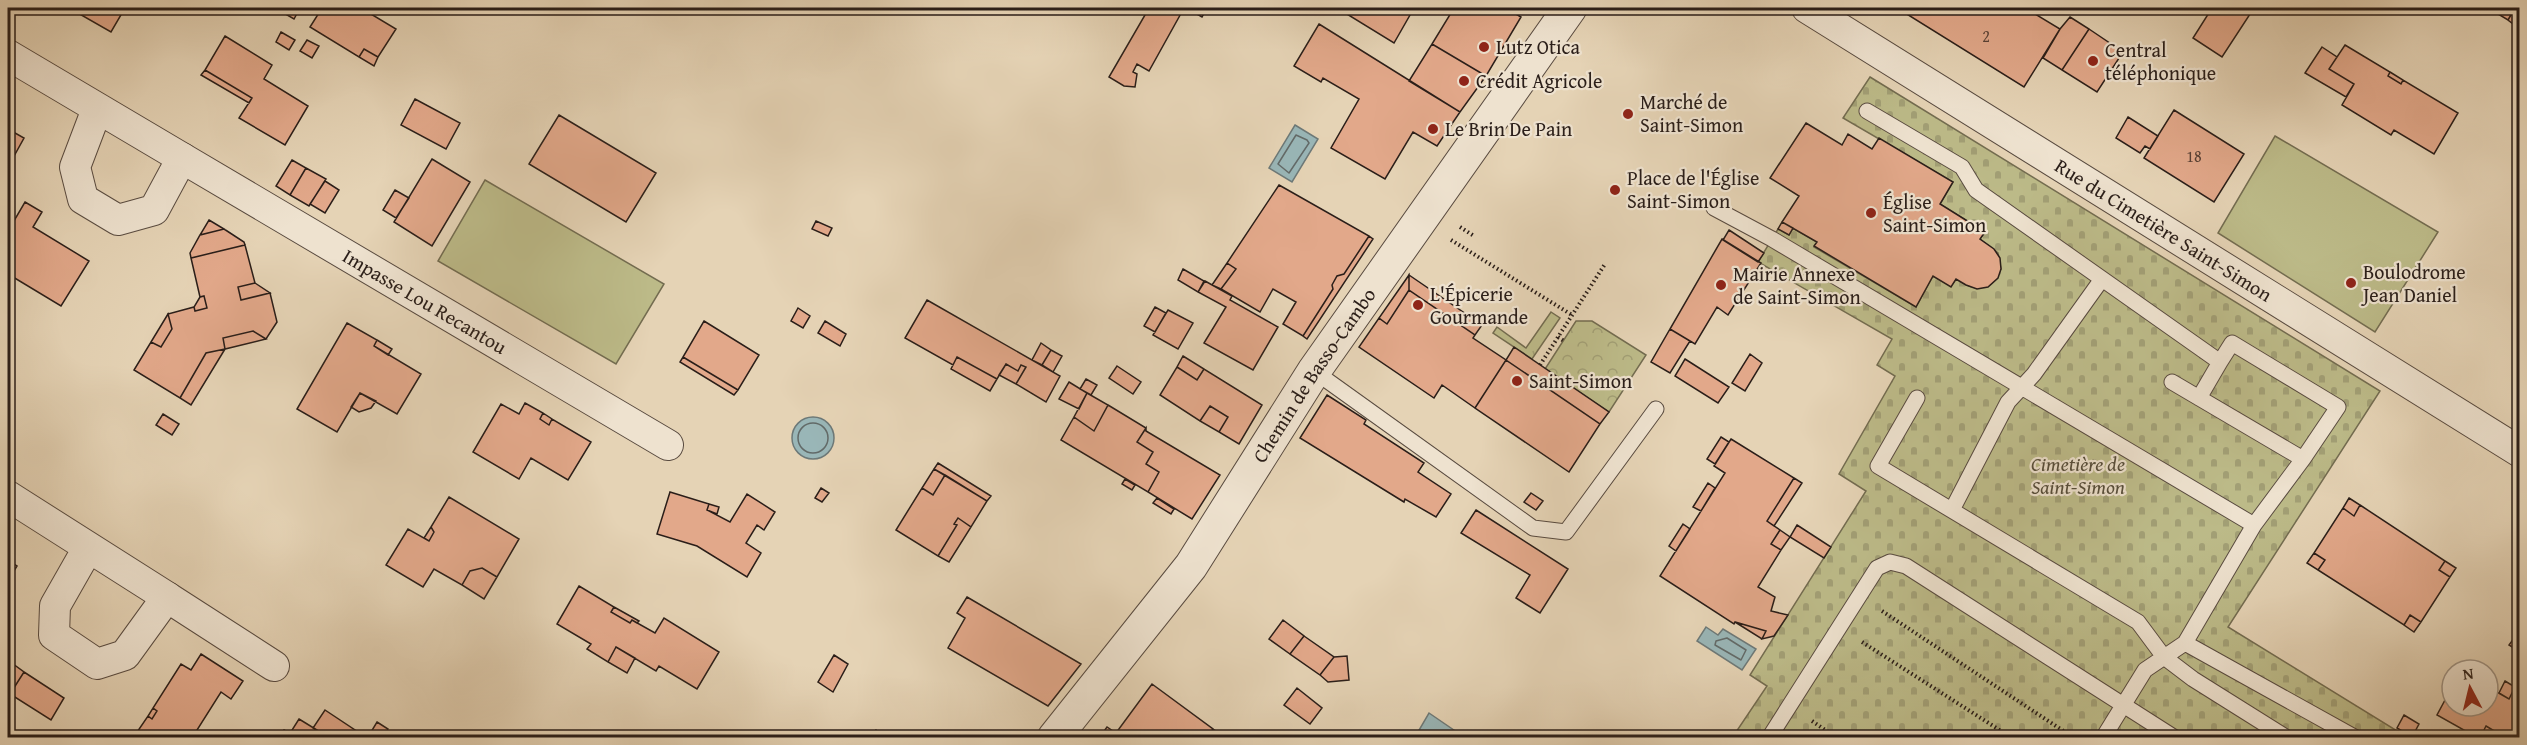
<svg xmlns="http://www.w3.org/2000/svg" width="2527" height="745" font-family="'Gentium Book Plus',serif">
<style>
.grass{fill:url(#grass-tufts);stroke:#736c50;stroke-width:1.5}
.cemetery{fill:url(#cemetery-stones);stroke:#736c50;stroke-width:1.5}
.park{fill:url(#park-crowns);stroke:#736c50;stroke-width:1.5}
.pitch{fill:#bcba88;stroke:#736c50;stroke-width:1.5}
.water{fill:#99b6b7;stroke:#6d7978;stroke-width:1.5}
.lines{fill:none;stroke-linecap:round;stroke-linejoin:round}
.shore{stroke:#626a68;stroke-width:1.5}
.building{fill:#e2a88a;stroke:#2a1e19;stroke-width:1.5}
.service-casing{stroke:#594b40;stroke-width:17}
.minor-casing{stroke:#594b40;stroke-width:32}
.tertiary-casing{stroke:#594b40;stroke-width:35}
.path{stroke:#2a1e19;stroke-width:4;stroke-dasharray:1.5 3;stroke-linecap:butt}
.service{stroke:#eee2cf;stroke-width:15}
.minor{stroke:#eee2cf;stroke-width:30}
.tertiary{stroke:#eee2cf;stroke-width:33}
.poi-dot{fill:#8f2418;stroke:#eee2cf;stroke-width:2}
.labels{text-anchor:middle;stroke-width:4.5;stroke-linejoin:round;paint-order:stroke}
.number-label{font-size:16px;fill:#584035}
.poi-label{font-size:20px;fill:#2a1e19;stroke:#eee2cf;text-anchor:start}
.street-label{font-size:20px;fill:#2a1e19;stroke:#eee2cf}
.park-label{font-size:20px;font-style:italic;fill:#564d3a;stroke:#eee2cf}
</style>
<defs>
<pattern id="grass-tufts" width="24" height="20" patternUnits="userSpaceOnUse" patternTransform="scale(1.5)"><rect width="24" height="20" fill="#bcba88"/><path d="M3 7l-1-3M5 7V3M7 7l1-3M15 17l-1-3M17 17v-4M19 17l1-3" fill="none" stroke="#a29f75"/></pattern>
<pattern id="cemetery-stones" width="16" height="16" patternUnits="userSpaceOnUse" patternTransform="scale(1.5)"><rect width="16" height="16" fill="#bcba88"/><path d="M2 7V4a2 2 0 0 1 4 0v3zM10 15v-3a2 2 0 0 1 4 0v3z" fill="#a29f75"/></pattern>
<pattern id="park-crowns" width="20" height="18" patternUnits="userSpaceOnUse" patternTransform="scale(1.5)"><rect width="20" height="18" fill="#bcba88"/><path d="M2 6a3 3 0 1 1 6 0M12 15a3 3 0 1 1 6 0" fill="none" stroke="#a29f75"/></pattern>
</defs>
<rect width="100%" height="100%" fill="#e5d3b5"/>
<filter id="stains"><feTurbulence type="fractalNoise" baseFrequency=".00333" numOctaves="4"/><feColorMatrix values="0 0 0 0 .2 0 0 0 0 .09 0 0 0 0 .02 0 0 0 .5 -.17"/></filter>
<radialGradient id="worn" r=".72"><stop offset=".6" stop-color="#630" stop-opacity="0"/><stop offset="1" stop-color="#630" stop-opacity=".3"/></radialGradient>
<path class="grass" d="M1551 312 1560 318 1532 359 1493 333 1497 327 1526 348Z"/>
<path class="cemetery" d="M1870 77 2380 391 2228 627 2407 737 1732 738 1767 686 1750 675 1866 491 1839 474 1895 376 1877 365 1892 339 1758 262 1778 229 1789 235 1793 228 1817 242 1814 247 1916 307 1933 276 1951 286 1956 279C1968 287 1979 292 1992 283L2001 269 1998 253 1980 239 1985 232 1940 204 1953 182 1843 118Z"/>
<path class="park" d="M1576 321H1592L1646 355 1609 412 1545 369Z"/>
<path class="pitch" d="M2275 136 2438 232 2375 332 2218 233Z
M485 180 664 284 616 364 438 261Z"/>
<path class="water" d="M1295 125 1318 139 1292 182 1269 168Z
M792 438a21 21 0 1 1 42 0a21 21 0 1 1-42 0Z
M1706 627 1718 635 1723 629 1756 649 1742 670 1697 641Z
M1429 713 1464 737H1415Z"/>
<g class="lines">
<path class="shore" d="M1296 135 1307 140 1309 143 1289 173 1278 164Z
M798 438a15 15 0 1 1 30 0a15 15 0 1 1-30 0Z
M1727 638 1746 650 1741 660 1715 645 1716 641Z"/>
</g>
<path class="building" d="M69 8H125L111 32Z
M275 8H300L294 19Z
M300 8H310L306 14 298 10Z
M322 8H361L396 29 378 57 364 49 359 57 310 27Z
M1149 8H1184L1149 71 1137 64 1133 72 1137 74 1135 87 1124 86 1109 77Z
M1186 8H1207L1202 17Z
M1337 8H1414L1394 43Z
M1454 8H1506L1521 17 1486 76 1432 44Z
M1897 8H2025L2060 29 2024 87Z
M2212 8H2254L2222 57 2193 38Z
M2495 8H2515L2508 20 2493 11Z
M2515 8H2520V13L2513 24 2508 20Z
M2070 17 2089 29 2062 70 2043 58 2060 29Z
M1319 24 1460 112 1437 146 1413 132 1385 179 1331 148 1359 99 1323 78 1321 82 1294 66Z
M2089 29 2123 52 2097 92 2062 70Z
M281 32 295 40 289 50 276 42Z
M225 36 272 65 264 79 308 106 285 145 239 118 252 98 205 70Z
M307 40 319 46 312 58 300 51Z
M1432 44 1486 76 1460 112 1409 81Z
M2345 45 2390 72 2388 76 2401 84 2403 80 2458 113 2434 154 2394 130 2391 135 2342 105 2354 84 2329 69Z
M2322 47 2337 57 2329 69 2354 84 2346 97 2305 73Z
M364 49 378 57 374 66 359 57Z
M205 70 252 98 249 103 201 75Z
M2390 72 2403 80 2401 84 2388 76Z
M415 99 460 123 446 149 401 125Z
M2174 110 2244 154 2214 202 2144 158Z
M559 115 656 173 626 222 529 164Z
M2128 117 2158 136 2150 149 2145 146 2140 153 2116 138Z
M1806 123 1842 145 1848 134 1872 149 1879 138 1953 182 1940 204 1985 232 1980 239 1994 249 2000 258 2001 269 1998 278 1988 287 1977 289 1966 285 1956 279 1951 287 1933 276 1916 307 1814 246 1817 242 1782 222 1799 196 1770 178Z
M8 129 24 138 8 167Z
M432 159 470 182 432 246 394 222Z
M292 160 306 168 290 195 276 186Z
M306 168 326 179 309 206 290 195Z
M325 181 339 190 325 213 310 204Z
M1279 185 1369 236 1344 274 1337 276 1332 285 1333 289 1303 336 1283 324 1296 302 1273 289 1260 312 1221 289 1236 269 1227 263Z
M395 190 409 198 396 218 383 210Z
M25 202 42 212 33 227 89 261 61 306 8 274V231Z
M209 220 224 229 200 235Z
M816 221 832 228 828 236 812 229Z
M1782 222 1793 228 1789 235 1778 229Z
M224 229 244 242 245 245 191 258 190 253 200 235Z
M1729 230 1764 253 1758 262 1723 240Z
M1369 236 1373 239 1307 339 1303 336 1333 289 1332 285 1337 276 1344 274Z
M1722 239 1761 263 1728 315 1717 307 1695 344 1670 329Z
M245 245 255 283 238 287 241 300 270 293 277 322 266 339 253 331 223 338 225 349 206 353 180 398 134 370 151 342 161 347 172 329 168 314 194 307 195 311 207 308 204 296 200 297 191 258Z
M1227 263 1236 269 1221 289 1212 285Z
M1183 269 1204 281 1198 292 1178 280Z
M1409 275V290L1387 324 1379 318Z
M1409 275 1482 325 1475 335 1409 290Z
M1205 281 1232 296 1230 300 1278 327 1253 370 1204 343 1226 307 1198 292Z
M255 283 270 293 241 300 238 287Z
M1409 290 1475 335 1473 338 1506 360 1475 408 1442 385 1434 398 1359 347 1379 318 1387 324Z
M204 296 207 308 195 311 194 307 200 297Z
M927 300 1060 376 1046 402 1016 384 1026 367 1021 365 1018 371 1006 364 997 379 957 357 953 365 905 338Z
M1155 307 1166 313 1155 332 1144 326Z
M798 308 810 316 803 328 791 321Z
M1168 310 1193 323 1178 349 1153 335Z
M168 314 172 329 161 347 151 342Z
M704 321 759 355 738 390 683 357Z
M825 321 846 334 840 346 818 333Z
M347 323 377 340 374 346 421 374 397 414 360 393 337 432 297 409Z
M1670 329 1690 341 1670 373 1651 362Z
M253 331 266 339 225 349 223 338Z
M377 340 392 349 388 355 374 346Z
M1041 343 1051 350 1042 365 1032 360Z
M1514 347 1609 412 1600 424 1506 360Z
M225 349 191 405 180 398 206 353Z
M1051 350 1062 356 1053 372 1042 365Z
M1750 354 1762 363 1745 391 1732 383Z
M1183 356 1204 369 1197 380 1177 367Z
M683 357 738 390 734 395 680 362Z
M957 357 997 379 990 391 951 369Z
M1685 359 1729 387 1718 403 1675 376Z
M1506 360 1600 424 1569 472 1475 408Z
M1006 364 1018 371 1021 365 1026 367 1016 384 999 375Z
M1117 366 1141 382 1133 394 1109 378Z
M1177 367 1197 380 1204 369 1262 405 1239 444 1219 432 1228 417 1210 406 1200 421 1160 395Z
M1086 379 1097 385 1091 395 1080 389Z
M1069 382 1087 393 1079 409 1059 399Z
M360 393 376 401 371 408 359 412 351 407Z
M1087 393 1108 405 1094 431 1074 417Z
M1327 395 1366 420 1364 424 1424 463 1418 472 1451 494 1436 517 1405 499 1404 502 1300 438Z
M525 403 543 413 540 419 549 425 552 419 591 442 568 480 531 458 519 479 473 452 501 404 519 414Z
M1108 405 1146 428 1137 442 1153 452 1146 464 1159 472 1148 492 1061 440 1074 417 1094 431Z
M1210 406 1228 417 1219 432 1200 421Z
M543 413 552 419 549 425 540 419Z
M163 414 179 424 172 435 156 425Z
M1146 428V431L1220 475 1192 519 1148 492 1159 472 1146 464 1153 452 1137 442Z
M1721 437 1729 442 1715 464 1707 459Z
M1731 439 1794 478 1767 521 1780 530 1771 544 1781 550 1758 587 1775 597 1771 611 1788 615 1774 636 1762 639 1766 631 1735 622 1734 624 1660 576 1725 473 1714 466Z
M938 463 991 496 987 501 934 469Z
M934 469 945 475 933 495 922 488Z
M945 475 987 501 971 527 958 518 954 524 957 525 938 556 896 530 922 488 933 495Z
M1794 478 1802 483 1774 526 1767 521Z
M1125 479 1135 485 1132 490 1122 484Z
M1708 483 1715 488 1701 511 1693 507Z
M821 488 829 493 822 502 815 498Z
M670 492 709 504 707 510 730 522 747 494 775 512 764 530 757 525 746 543 761 553 747 577 697 546 657 534Z
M1531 493 1543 501 1536 510 1524 502Z
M449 497 519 539 497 577 482 568 470 571 462 585 434 569 423 587 386 565 408 529 429 541 434 532 431 527Z
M1157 498 1174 509 1171 514 1153 503Z
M2349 498 2360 505 2354 516 2343 508Z
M709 504 719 507 717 514 707 510Z
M2360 505 2445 561 2439 570 2450 577 2421 622 2410 615 2404 625 2318 570 2325 560 2314 553 2343 508 2354 516Z
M1476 510 1568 569 1540 613 1516 598 1530 575 1461 533Z
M958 518 971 527 949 562 938 556 957 525 954 524Z
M1683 524 1690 529 1676 551 1669 546Z
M1797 525 1831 547 1824 558 1790 537Z
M431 527 434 532 429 541 424 538Z
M1780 530 1790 537 1781 550 1771 544Z
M2314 553 2325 560 2318 570 2307 563Z
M8 560 17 566 8 581Z
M2445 561 2456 568 2450 577 2439 570Z
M482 568 497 577 484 599 462 585 470 571Z
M579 586 614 607 611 612 630 623 632 620 655 633 664 618 719 652 697 689 659 666 656 671 616 647 608 662 587 649 591 644 557 624Z
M967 597 1081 664 1048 706 948 648 965 618 957 613Z
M614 607 639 621 637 623 632 620 630 623 611 612Z
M2410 615 2421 622 2414 632 2404 625Z
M1283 620 1304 636 1290 654 1269 639Z
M1735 622 1766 631 1762 639Z
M2520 630V652L2509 645Z
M1304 636 1334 657 1320 675 1290 654Z
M616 647 635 658 627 673 608 662Z
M201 654 243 681 231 699 221 692 192 738H133L148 716 152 719 157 711 153 708 181 664 191 670Z
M834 655 848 664 833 692 818 682Z
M1347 656 1349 680 1328 682 1320 675 1334 657Z
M9 661 24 672 10 694 8 692Z
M24 672 64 698 51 720 10 694Z
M2505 681 2515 687 2509 699 2499 693Z
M1152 684 1213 729 1206 738H1099L1107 727 1116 733Z
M2452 687V706H2488V687L2509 699 2515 687 2520 689V738H2506L2486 726 2480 738H2478L2437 715Z
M1297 688 1322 708 1310 724 1284 705Z
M153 708 157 711 152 719 148 716Z
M325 710 361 734 358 738H328L313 728Z
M2404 715 2419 724 2412 737 2397 728Z
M299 719 317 730 313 736 315 738H287Z
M377 722 388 729 383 738H369L368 737Z
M2486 726 2506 738H2480Z
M1213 729 1219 733 1216 738H1206Z
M284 730 290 733 287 738H279Z
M317 730 326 737V738L313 736Z
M876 730 883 735 881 738H871Z"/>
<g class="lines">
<g class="service-casing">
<path id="service" d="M1867 111 1962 167 1976 190 2220 362 2232 343 2338 407 2303 459 2254 525
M1714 208 1772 239 2254 525 2185 643 2145 670 2103 738
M1314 371 1533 528 1566 532 1656 409
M2172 382 2303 459
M1917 398 1878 466 2138 622 2164 657 2193 679 2287 738
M2199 398 2220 362
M1952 510 2008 402 2034 374 2102 279
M2185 643 2356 738
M1769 738 1877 568 1890 562 1906 566 2175 738"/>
</g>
<g class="minor-casing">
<g id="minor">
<path id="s1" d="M1807 8 2520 452"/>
<path d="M8 55 182 158 154 210 118 220 83 199 75 167 97 109"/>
<path id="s2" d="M182 158 668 445"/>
<path d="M8 496 167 597 125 655 97 664 54 635 55 606 88 548"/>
<path d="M167 597 274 666"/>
</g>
</g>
<g class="tertiary-casing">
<g id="tertiary">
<path id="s3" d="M1054 738 1191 566 1314 371 1570 8"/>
</g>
</g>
<path class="path" d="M1460 227 1474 236
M1451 240 1572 315
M1558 337 1564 341
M1540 365 1605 264
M1882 611 2074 738
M1862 642 2012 738
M1812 721 1837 738"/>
<use href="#service" class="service"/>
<use href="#minor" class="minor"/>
<use href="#tertiary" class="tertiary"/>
</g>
<g class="poi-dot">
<circle cx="1484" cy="47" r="6"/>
<circle cx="2093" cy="61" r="6"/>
<circle cx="1464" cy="81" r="6"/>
<circle cx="1628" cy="114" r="6"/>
<circle cx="1433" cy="129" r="6"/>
<circle cx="1615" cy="190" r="6"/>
<circle cx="1871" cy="213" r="6"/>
<circle cx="2351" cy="283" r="6"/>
<circle cx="1721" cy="285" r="6"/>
<circle cx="1418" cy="305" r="6"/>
<circle cx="1517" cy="381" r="6"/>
</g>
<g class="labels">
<g class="number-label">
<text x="1986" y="42">2</text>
<text x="2194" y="162">18</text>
</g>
<g class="poi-label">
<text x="1496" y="54">Lutz Otica</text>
<text x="2105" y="57">Central<tspan x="2105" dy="23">téléphonique</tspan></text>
<text x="1476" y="88">Crédit Agricole</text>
<text x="1640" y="109">Marché de<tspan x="1640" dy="23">Saint-Simon</tspan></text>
<text x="1445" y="136">Le Brin De Pain</text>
<text x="1627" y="185">Place de l'Église<tspan x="1627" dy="23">Saint-Simon</tspan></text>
<text x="1883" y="209">Église<tspan x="1883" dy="23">Saint-Simon</tspan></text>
<text x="2363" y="279">Boulodrome<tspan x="2363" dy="23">Jean Daniel</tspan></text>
<text x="1733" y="281">Mairie Annexe<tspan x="1733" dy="23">de Saint-Simon</tspan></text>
<text x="1430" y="301">L'Épicerie<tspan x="1430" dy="23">Gourmande</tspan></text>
<text x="1529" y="388">Saint-Simon</text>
</g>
<g class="street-label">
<text dy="7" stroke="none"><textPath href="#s1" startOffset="420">Rue du Cimetière Saint-Simon</textPath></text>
<text dy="7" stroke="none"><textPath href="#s2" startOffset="282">Impasse Lou Recantou</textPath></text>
<text dy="7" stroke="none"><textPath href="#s3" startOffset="447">Chemin de Basso-Cambo</textPath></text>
</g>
<g class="park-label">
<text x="2078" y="471">Cimetière de<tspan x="2078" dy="23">Saint-Simon</tspan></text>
</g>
</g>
<rect width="2527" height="745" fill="none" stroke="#e5d3b5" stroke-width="30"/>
<rect x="9" y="9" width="2509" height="727" fill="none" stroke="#2a1e19" stroke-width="3"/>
<rect x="15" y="15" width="2497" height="715" fill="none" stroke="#2a1e19" stroke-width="1.5"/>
<g transform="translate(2470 688) rotate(353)"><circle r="28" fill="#eee2cf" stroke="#a09486" stroke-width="1.5"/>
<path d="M0-4.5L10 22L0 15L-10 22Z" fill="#8f2418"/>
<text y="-9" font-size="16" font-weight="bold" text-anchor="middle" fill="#2a1e19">N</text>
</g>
<rect width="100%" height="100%" filter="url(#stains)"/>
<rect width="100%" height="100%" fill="url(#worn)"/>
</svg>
